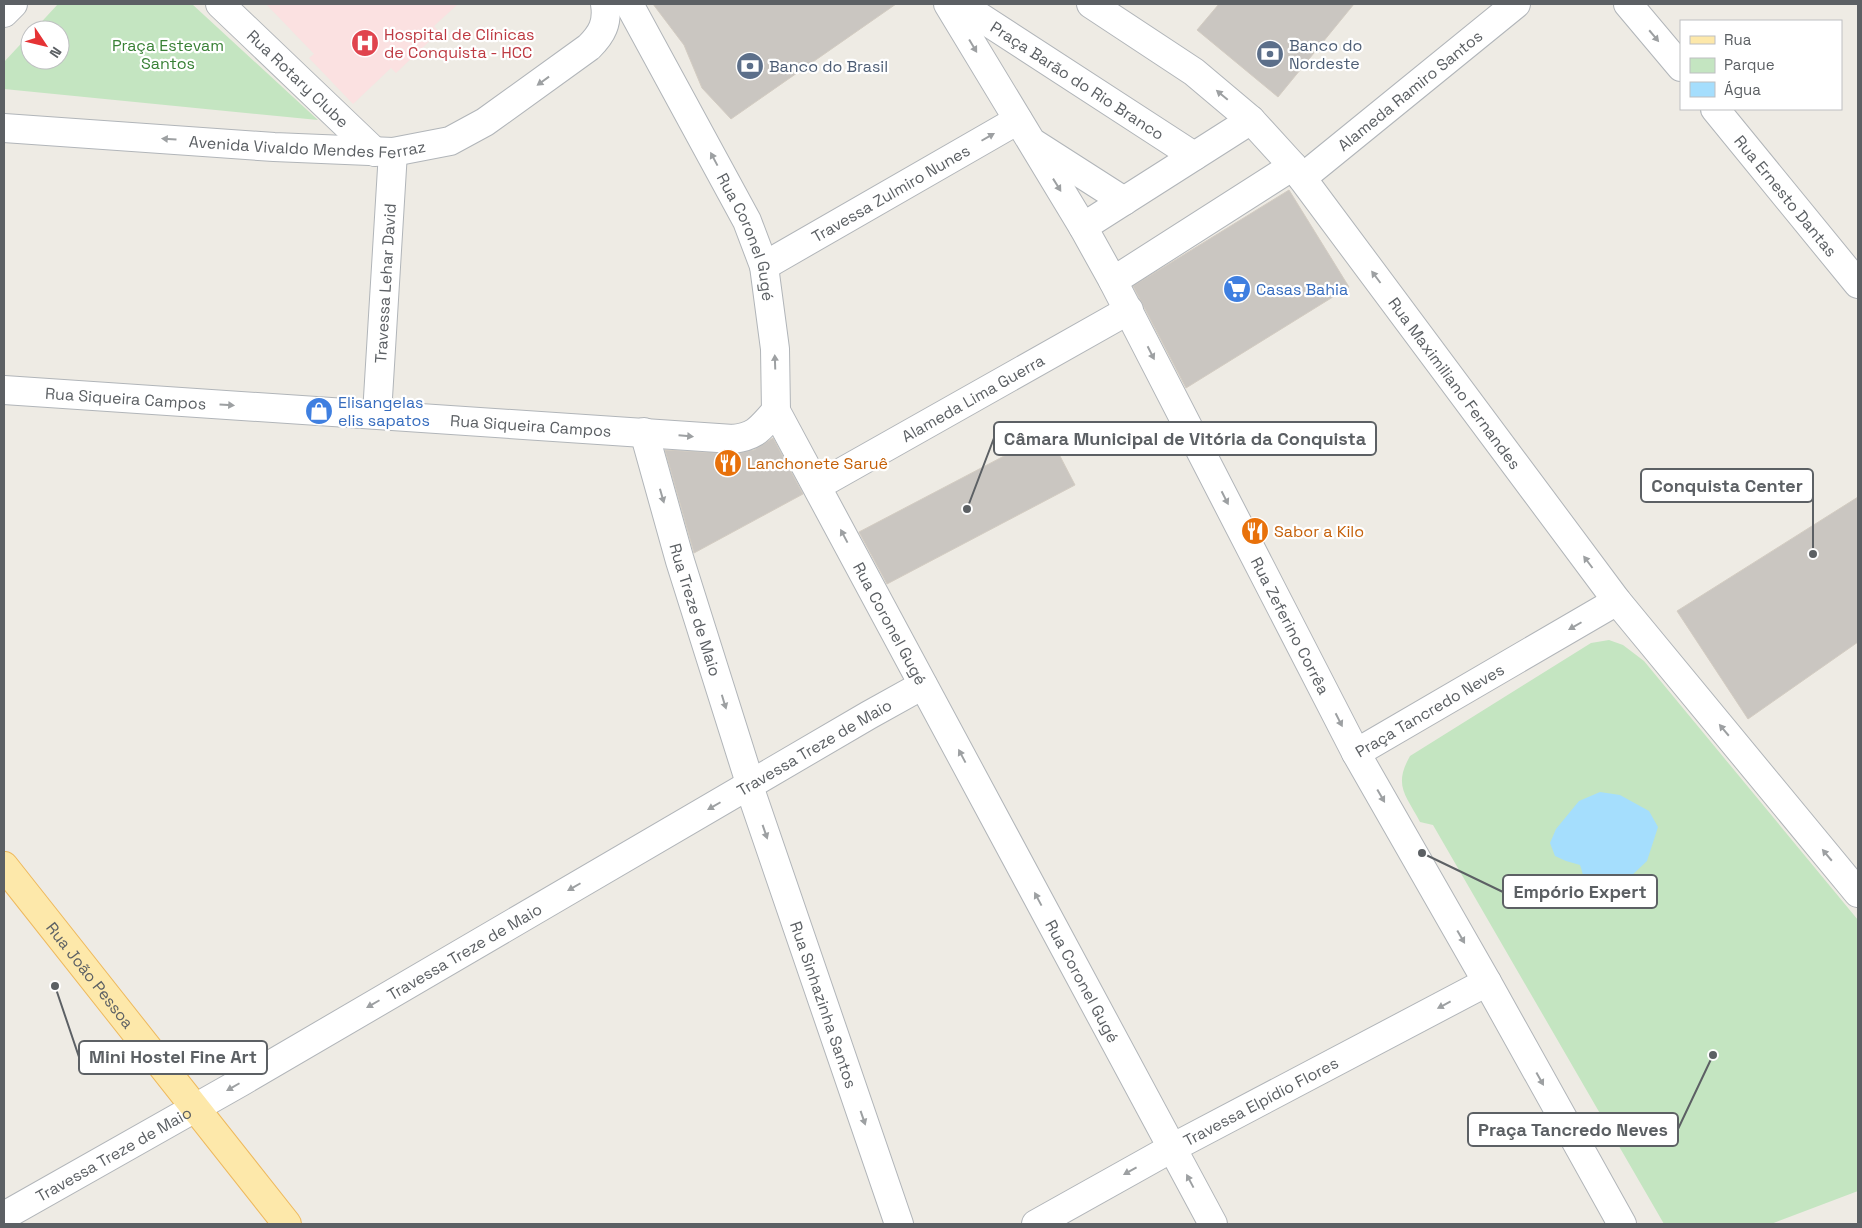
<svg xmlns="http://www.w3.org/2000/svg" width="1862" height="1228" font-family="'Space Grotesk',sans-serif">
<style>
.medical{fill:#fbe1e1}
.green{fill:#c4e5c1}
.water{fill:#a5defd}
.building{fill:#cac6c1;stroke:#d3ccc2}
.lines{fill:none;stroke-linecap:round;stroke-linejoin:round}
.minor-casing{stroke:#b1b5b9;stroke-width:30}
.major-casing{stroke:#eeb95d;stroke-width:30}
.minor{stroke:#fff;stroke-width:28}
.major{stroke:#fde8aa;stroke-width:28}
.oneway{fill:#9da0a2}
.labels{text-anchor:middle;stroke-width:4.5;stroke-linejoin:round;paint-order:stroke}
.health-label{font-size:16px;fill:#be3a42;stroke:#fff;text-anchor:start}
.park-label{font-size:16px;fill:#398136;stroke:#fff}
.service-label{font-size:16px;fill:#4e5e75;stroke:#fff;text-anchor:start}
.street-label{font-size:16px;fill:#5c6064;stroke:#fff}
.shop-label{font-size:16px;fill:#366cbe;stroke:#fff;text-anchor:start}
.food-label{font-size:16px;fill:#c56008;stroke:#fff;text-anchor:start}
.leader{fill:none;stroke:#5c6064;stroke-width:2}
.callout-dot{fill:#5c6064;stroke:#fff;stroke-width:2}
.callout{fill:#fff;stroke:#5c6064;stroke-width:2}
.callout-label{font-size:18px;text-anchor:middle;font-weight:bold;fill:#5c6064}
</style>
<rect width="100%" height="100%" fill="#eeebe4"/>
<path class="medical" d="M266 4H458L434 26 439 32 396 73 391 68 353 104 309 58 314 54Z"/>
<path class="green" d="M58 4H192L318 120 4 89V62L30 34V60H60V30H34Z
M1609 640 1623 645 1644 661 1858 920V1191L1771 1224H1664L1433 825 1420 822C1406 795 1393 786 1410 756L1591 643Z"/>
<path class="water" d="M1600 792 1620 795 1649 811 1658 827 1647 861 1629 878 1612 907C1582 905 1588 887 1580 865L1566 861 1555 856 1550 843 1556 829 1579 801Z"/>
<path class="building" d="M653 4H896L731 119 702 88 684 45Z
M1219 4H1354L1278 97 1197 30Z
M1289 190 1349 287 1186 388 1133 286Z
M1048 433 1075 485 887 584 859 532Z
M773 438 803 494 694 553 665 450 735 454 754 450Z
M1858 497V642L1748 719 1677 611Z"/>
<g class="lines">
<g class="minor-casing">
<g id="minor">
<path id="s1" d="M220 4 375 152"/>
<path id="s2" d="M629 4 747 221 764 266 775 349 776 411 1213 1224"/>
<path id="s3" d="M948 4 1083 227 1113 281 1356 753 1487 982 1622 1224"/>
<path id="s4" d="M960 4 1194 156"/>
<path id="s5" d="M1091 4 1194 72 1251 120 1293 166 1617 601 1858 893"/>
<path d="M1628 4 1681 67"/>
<path d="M4 13 13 4"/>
<path id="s6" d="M1715 109 1858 284"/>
<path id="s7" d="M4 128 274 147 393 152 450 141 485 122 589 47C602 34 608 23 605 4"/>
<path d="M1035 144 1124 201"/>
<path id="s8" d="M1302 178 1516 4"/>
<path d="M1083 227 1251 120"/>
<path id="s9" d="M764 266 1018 120"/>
<path d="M1113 281 1293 166"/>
<path id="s10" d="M4 390 733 439C757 436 760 428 776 411"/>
<path id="s11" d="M377 414 393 152"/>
<path id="s12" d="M644 432 680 561 750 783 749 786 899 1224"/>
<path id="s13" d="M817 486 1129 310"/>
<path id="s14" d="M1356 753 1617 601"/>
<path id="s15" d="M4 1216 241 1082 869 715 923 685"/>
<path id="s16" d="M1036 1224 1172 1148 1487 982"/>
</g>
</g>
<g class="major-casing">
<g id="major">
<path id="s17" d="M4 866 287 1224"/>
</g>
</g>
<use href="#minor" class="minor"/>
<use href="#major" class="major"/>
</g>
<defs><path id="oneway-solid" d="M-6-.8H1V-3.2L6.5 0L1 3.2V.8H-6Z" transform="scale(1.25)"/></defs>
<g class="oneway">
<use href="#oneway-solid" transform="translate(1654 36) rotate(50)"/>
<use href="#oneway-solid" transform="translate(973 46) rotate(59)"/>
<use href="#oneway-solid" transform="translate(543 81) rotate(144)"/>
<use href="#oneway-solid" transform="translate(1222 95) rotate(-140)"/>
<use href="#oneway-solid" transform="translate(988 137) rotate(-30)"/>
<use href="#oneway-solid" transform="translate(169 139) rotate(-176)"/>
<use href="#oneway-solid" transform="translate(714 159) rotate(-118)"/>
<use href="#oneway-solid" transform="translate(1057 185) rotate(58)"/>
<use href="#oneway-solid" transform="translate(1376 277) rotate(-127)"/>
<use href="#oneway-solid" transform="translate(1151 353) rotate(63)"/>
<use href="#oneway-solid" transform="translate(775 362) rotate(-92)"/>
<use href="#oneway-solid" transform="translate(227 405) rotate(4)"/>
<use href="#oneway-solid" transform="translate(686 436) rotate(5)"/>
<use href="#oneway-solid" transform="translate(662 496) rotate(74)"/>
<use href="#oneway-solid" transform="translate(1225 498) rotate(63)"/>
<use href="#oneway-solid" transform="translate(844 536) rotate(-118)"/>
<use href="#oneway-solid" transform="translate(1588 562) rotate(-127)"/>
<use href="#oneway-solid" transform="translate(1575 626) rotate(150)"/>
<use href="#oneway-solid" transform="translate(724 702) rotate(73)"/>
<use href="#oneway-solid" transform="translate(1339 720) rotate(63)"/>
<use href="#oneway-solid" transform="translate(1724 730) rotate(-130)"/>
<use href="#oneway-solid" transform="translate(962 756) rotate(-118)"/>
<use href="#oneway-solid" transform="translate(1381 796) rotate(60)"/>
<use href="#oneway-solid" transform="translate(714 806) rotate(150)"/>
<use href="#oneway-solid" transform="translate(765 832) rotate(71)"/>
<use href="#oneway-solid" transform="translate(1827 855) rotate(-130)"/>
<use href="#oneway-solid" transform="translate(574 887) rotate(150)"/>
<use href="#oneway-solid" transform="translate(1038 899) rotate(-118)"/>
<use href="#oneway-solid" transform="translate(1461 937) rotate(60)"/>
<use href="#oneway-solid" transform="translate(373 1004) rotate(150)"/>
<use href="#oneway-solid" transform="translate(1444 1005) rotate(152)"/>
<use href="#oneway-solid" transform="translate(1540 1079) rotate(61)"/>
<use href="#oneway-solid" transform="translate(233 1087) rotate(150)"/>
<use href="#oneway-solid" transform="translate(863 1118) rotate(71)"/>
<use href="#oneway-solid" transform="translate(1130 1171) rotate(151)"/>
<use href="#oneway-solid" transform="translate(1190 1181) rotate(-118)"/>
</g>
<defs>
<g id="hospital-disc" transform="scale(1.4375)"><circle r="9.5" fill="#e0444e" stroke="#fff"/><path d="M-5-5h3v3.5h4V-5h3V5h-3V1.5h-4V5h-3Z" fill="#fff"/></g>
<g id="bank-disc" transform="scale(1.4375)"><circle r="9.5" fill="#5c6f8a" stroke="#fff"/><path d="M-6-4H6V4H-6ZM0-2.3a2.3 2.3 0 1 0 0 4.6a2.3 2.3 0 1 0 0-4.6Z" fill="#fff"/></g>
<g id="supermarket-disc" transform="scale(1.4375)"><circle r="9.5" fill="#3f7fe0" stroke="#fff"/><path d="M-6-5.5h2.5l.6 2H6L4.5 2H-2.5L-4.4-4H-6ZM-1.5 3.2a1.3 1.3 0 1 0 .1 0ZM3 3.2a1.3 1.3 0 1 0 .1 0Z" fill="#fff"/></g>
<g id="shop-disc" transform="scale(1.4375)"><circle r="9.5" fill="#3f7fe0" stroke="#fff"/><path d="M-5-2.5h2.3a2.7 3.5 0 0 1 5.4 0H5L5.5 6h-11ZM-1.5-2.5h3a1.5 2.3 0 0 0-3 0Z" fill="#fff"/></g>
<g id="restaurant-disc" transform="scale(1.4375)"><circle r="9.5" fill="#e8710a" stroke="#fff"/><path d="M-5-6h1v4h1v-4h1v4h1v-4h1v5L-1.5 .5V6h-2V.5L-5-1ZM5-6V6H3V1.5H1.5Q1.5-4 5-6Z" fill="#fff"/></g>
</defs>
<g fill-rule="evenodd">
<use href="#hospital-disc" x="365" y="43"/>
<use href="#bank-disc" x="1270" y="54"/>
<use href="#bank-disc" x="750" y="66"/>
<use href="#supermarket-disc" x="1237" y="289"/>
<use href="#shop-disc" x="319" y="411"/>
<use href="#restaurant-disc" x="728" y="463"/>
<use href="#restaurant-disc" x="1255" y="531"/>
</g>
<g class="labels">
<g class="health-label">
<text x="384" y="40">Hospital de Clínicas<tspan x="384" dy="18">de Conquista - HCC</tspan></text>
</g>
<g class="park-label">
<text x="168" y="51">Praça Estevam<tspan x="168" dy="18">Santos</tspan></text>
</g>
<g class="service-label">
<text x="1289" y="51">Banco do<tspan x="1289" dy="18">Nordeste</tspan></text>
<text x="769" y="72">Banco do Brasil</text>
</g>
<g class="street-label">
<text dy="6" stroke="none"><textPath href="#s1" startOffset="108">Rua Rotary Clube</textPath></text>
<text dy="6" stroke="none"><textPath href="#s4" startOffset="140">Praça Barão do Rio Branco</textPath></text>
<text dy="6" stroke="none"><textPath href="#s8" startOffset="139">Alameda Ramiro Santos</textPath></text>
<text dy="6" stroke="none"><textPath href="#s7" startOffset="304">Avenida Vivaldo Mendes Ferraz</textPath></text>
<text dy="6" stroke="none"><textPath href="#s9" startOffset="146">Travessa Zulmiro Nunes</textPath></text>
<text dy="6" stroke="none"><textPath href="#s6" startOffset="112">Rua Ernesto Dantas</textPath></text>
<text dy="6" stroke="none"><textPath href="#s2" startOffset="262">Rua Coronel Gugé</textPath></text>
<text dy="6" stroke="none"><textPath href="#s11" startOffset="131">Travessa Lehar David</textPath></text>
<text dy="6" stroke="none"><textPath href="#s5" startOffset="531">Rua Maximiliano Fernandes</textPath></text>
<text dy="6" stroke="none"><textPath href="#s10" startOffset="122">Rua Siqueira Campos</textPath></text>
<text dy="6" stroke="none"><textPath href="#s13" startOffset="179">Alameda Lima Guerra</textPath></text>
<text dy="6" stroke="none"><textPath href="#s10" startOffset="528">Rua Siqueira Campos</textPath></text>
<text dy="6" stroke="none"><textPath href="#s12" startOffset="185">Rua Treze de Maio</textPath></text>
<text dy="6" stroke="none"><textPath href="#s2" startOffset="682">Rua Coronel Gugé</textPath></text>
<text dy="6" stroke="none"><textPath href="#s3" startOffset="710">Rua Zeferino Corrêa</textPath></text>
<text dy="6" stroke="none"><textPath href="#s14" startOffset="85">Praça Tancredo Neves</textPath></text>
<text dy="6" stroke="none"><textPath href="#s15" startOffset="936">Travessa Treze de Maio</textPath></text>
<text dy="6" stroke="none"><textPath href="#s15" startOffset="531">Travessa Treze de Maio</textPath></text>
<text dy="6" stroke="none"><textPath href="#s17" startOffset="139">Rua João Pessoa</textPath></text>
<text dy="6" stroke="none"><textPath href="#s2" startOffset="1088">Rua Coronel Gugé</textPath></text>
<text dy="6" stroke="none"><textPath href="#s12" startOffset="601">Rua Sinhazinha Santos</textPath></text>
<text dy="6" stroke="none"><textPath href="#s16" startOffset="256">Travessa Elpídio Flores</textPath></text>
<text dy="6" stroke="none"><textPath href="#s15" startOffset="126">Travessa Treze de Maio</textPath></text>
</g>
<g class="shop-label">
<text x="1256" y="295">Casas Bahia</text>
<text x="338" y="408">Elisangelas<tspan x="338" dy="18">elis sapatos</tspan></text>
</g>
<g class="food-label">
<text x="747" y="469">Lanchonete Saruê</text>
<text x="1274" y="537">Sabor a Kilo</text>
</g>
</g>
<path class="leader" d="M967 509L994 438M1813 554L1813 486M1422 853L1503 892M55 986L79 1057M1713 1055L1678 1129"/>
<g class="callout-dot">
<circle cx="967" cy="509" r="5"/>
<circle cx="1813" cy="554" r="5"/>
<circle cx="1422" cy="853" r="5"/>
<circle cx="55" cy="986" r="5"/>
<circle cx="1713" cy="1055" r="5"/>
</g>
<g class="callout">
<rect x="994" y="422" width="382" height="33" rx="5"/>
<rect x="1641" y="469" width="172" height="33" rx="5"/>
<rect x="1503" y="875" width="154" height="33" rx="5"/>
<rect x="79" y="1041" width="188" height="33" rx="5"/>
<rect x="1468" y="1113" width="210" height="33" rx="5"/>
</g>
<g class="callout-label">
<text x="1185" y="445">Câmara Municipal de Vitória da Conquista</text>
<text x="1727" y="492">Conquista Center</text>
<text x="1580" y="898">Empório Expert</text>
<text x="173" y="1063">Mini Hostel Fine Art</text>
<text x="1573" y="1136">Praça Tancredo Neves</text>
</g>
<rect width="1862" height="1228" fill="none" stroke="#5c6064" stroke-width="10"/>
<rect x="1680" y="20" width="162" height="90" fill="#ffffff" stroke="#bebfc1"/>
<rect x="1690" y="36" width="25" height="8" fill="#fde8aa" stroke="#bebfc1"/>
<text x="1724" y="45" font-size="15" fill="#5c6064">Rua</text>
<rect x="1690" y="58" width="25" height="15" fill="#c4e5c1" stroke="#bebfc1"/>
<text x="1724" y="70" font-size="15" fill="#5c6064">Parque</text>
<rect x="1690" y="82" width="25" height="15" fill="#a5defd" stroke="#bebfc1"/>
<text x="1724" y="95" font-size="15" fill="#5c6064">Água</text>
<g transform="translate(45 45) rotate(125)"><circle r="24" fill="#ffffff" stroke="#bebfc1"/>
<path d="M0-4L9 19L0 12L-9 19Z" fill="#e53335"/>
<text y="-8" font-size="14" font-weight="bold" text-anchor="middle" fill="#5c6064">N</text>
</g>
</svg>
